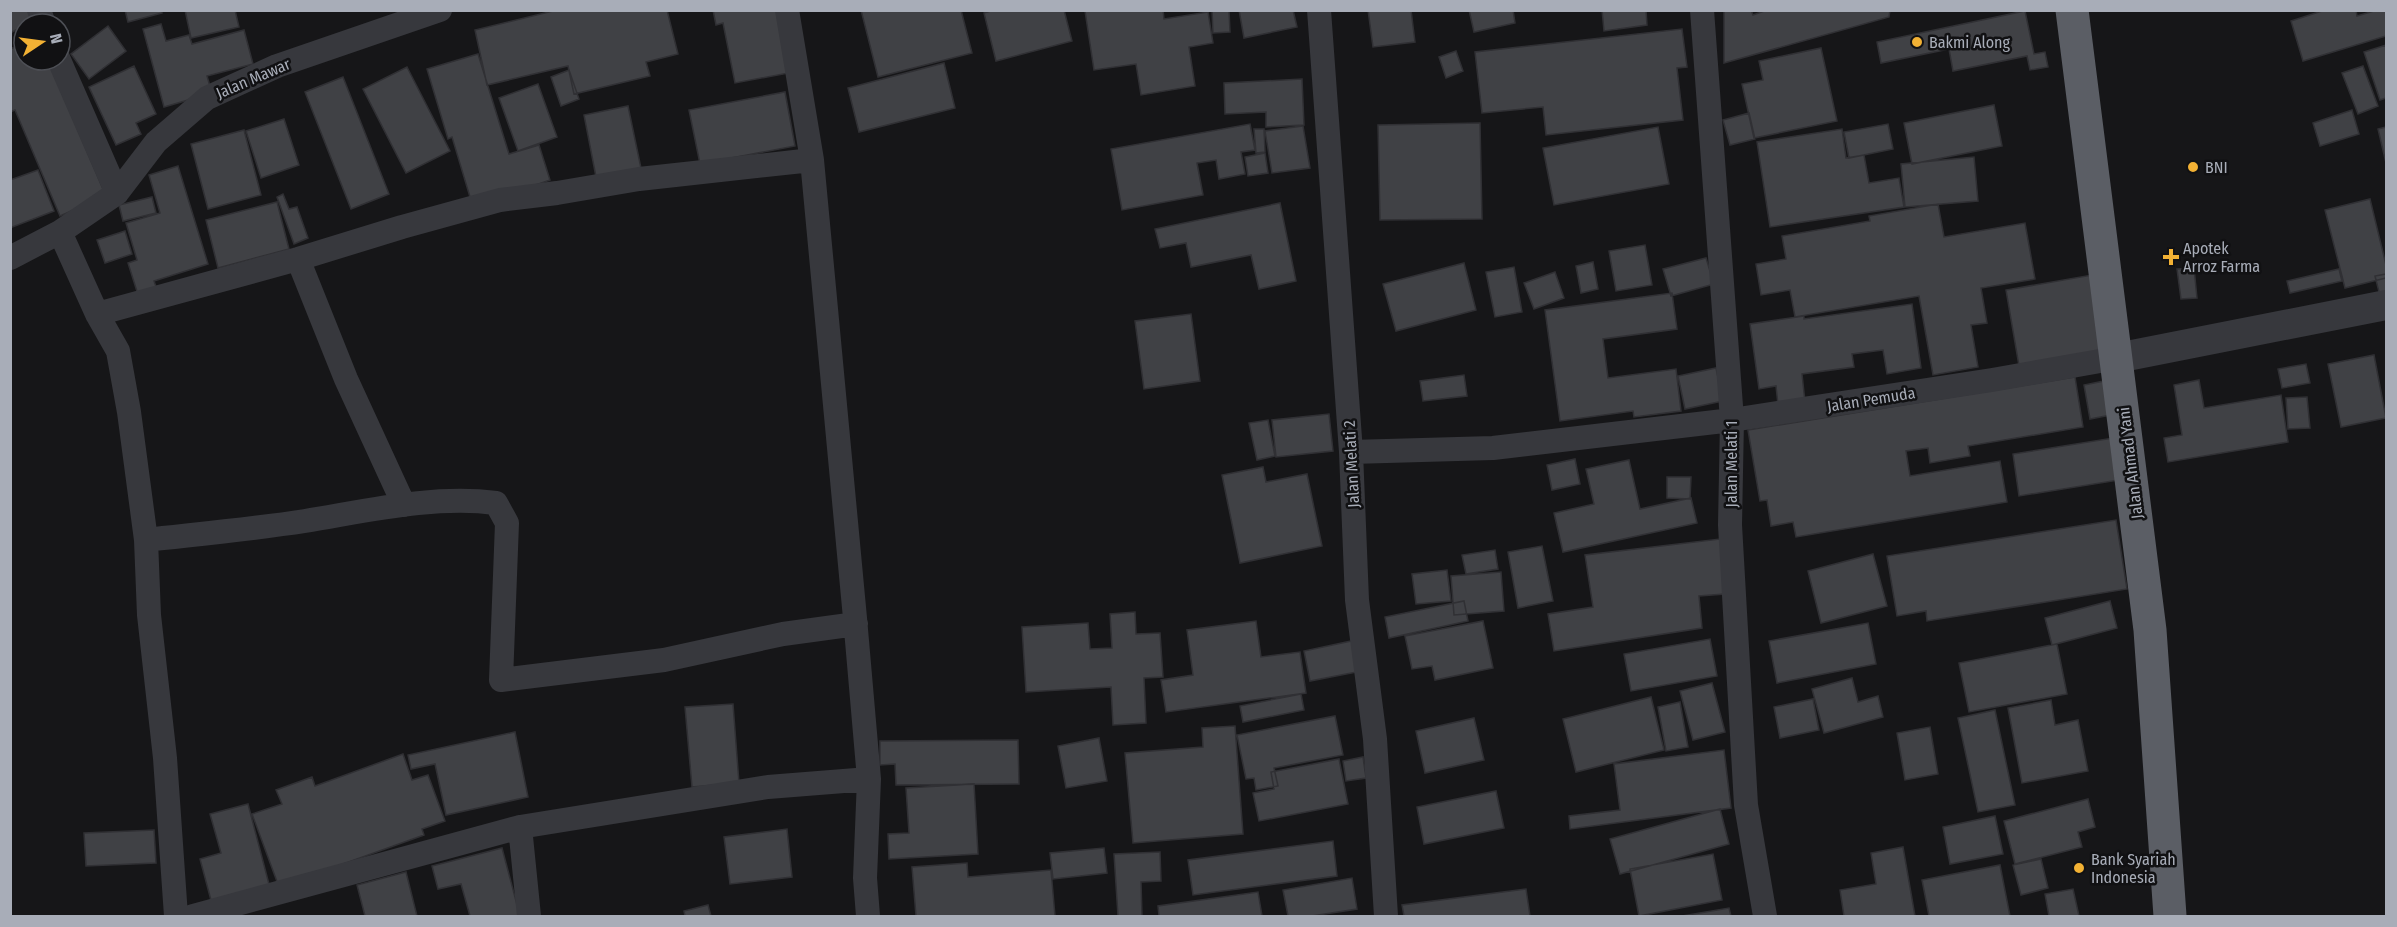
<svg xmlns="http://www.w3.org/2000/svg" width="2397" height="927" font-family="'Fira Sans Condensed',sans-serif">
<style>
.building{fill:#404145;stroke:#303034;stroke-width:1.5}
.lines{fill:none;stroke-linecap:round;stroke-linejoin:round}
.minor{stroke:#37383d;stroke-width:24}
.tertiary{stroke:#37383d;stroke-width:30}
.trunk{stroke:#5b5e65;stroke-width:33}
.poi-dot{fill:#f2b134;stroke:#111113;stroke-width:2}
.labels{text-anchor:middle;stroke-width:5;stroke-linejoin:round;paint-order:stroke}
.poi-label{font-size:16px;fill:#a8adb8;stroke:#111113;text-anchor:start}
.street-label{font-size:16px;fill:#a8adb8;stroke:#111113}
</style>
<rect width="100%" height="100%" fill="#161618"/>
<path class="building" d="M10 10H29L36 24H24V32L22 27 10 33Z
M125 10H161L162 13 128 22Z
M185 10H235L239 27 191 38Z
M557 10H667L678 54 646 62 650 76 574 94 568 66 487 85 475 30Z
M713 10H782L794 72 735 83 723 23 716 25Z
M861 10H961L972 53 878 77Z
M994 10H1064L1072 41 996 61 984 13Z
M1163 10 1164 19 1208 12 1213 43 1189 47 1195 86 1141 95 1136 64 1094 70 1085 11Z
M1212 10H1229L1230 32 1213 33Z
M1239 10H1293L1297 27 1244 38Z
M1368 10H1411L1415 42 1373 47Z
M1469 10H1513L1515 23 1474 32Z
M1602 10H1646L1647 25 1604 31Z
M1724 10H1751L1753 15 1767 10H1890L1889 17 1724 63Z
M2325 10H2356L2357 16 2377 10H2386V36L2303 61 2291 21Z
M2025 11 2034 54 2045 52 2048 67 2030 70 2027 56 1953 71 1949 49 1881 63 1877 42Z
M161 24 166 41 189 35 192 44 244 30 253 64 207 76 212 93 164 107 143 29Z
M108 26 126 51 89 79 71 54Z
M1682 29 1687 67 1677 68 1683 120 1546 135 1543 107 1482 113 1475 52Z
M24 43V60H48L106 196 60 216 15 110 10 112V49Z
M2386 45V98L2380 100 2364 52Z
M1821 48 1837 121 1754 138 1742 84 1763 80 1759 61Z
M1456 51 1463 71 1446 78 1439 57Z
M478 54 509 154 539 145 550 180 473 207 452 137 448 139 427 69Z
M944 63 955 108 859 132 848 88Z
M134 66 156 114 136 123 141 134 116 145 89 87Z
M2363 66 2378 106 2358 114 2342 73Z
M407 67 450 151 406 173 363 89Z
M569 70 579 99 561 106 551 77Z
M343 77 389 194 351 209 305 92Z
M1302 79 1304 125 1266 127V112L1225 114 1224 83Z
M538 84 557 137 518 151 499 98Z
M785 92 795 146 700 164 689 110Z
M1994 105 2002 146 1912 164 1904 123Z
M628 106 642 173 597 182 584 115Z
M2352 110 2359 134 2320 146 2313 123Z
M1749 113 1755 139 1730 145 1723 120Z
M284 119 299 165 261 178 246 131Z
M1480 123 1482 219 1380 220 1378 125Z
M1250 124 1255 150 1241 152 1245 174 1219 179 1216 160 1197 163 1203 195 1122 210 1111 149Z
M1888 124 1893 149 1849 158 1844 132Z
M1303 126 1310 168 1272 173 1265 131Z
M1658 127 1669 184 1554 205 1543 148Z
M2386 127V163L2378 129Z
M1254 129H1264L1265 152 1256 153Z
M1842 129 1846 158 1864 155 1869 183 1899 178 1904 207 1770 227 1757 142Z
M244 130 261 195 208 209 191 144Z
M1265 153 1268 173 1248 176 1245 157Z
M1974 157 1978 201 1905 207 1901 164Z
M178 166 208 264 154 281 159 295 140 301 128 263 137 260 126 223 160 213 149 175Z
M38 170 54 211 10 228V180Z
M283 194 289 209 297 207 308 238 294 244 277 197Z
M152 197 156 213 123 221 119 205Z
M2370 199 2386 265V278L2345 288 2325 210Z
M277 202 289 249 218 268 206 220Z
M1280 203 1296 281 1259 289 1251 255 1191 267 1186 243 1160 248 1155 229Z
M1938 204 1944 237 2025 223 2035 279 1981 288 1987 323 1971 325 1978 367 1933 375 1919 296 1795 317 1790 290 1761 295 1756 264 1786 259 1782 236 1870 221 1869 216Z
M125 231 132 254 105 263 97 240Z
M1645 245 1652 285 1616 291 1609 251Z
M1706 258 1714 284 1671 296 1663 269Z
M1593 262 1598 289 1581 293 1576 266Z
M1464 263 1476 310 1396 331 1383 284Z
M1514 267 1522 312 1495 317 1486 272Z
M2194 268 2197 298 2181 299 2177 269Z
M2339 269 2342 281 2290 293 2287 281Z
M1555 272 1564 298 1534 309 1524 283Z
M2386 274V295L2380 296 2375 276Z
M2092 275 2105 351 2019 366 2006 290Z
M1672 293 1677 329 1603 339 1608 378 1676 369 1681 411 1634 417 1633 411 1560 421 1545 310Z
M1912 304 1921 368 1887 374 1883 350 1852 354 1854 367 1802 374 1805 402 1778 405 1776 386 1759 389 1750 324 1804 316V319Z
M1191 314 1200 381 1144 389 1135 321Z
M2374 355 2386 418 2341 427 2328 364Z
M2306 364 2310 383 2282 388 2278 369Z
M1716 368 1723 401 1685 409 1678 376Z
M1464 375 1467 396 1423 401 1420 381Z
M2075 377 2083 427 1968 446 1970 456 1930 463 1928 448 1906 451 1910 476 2000 461 2007 502 1796 537 1793 522 1771 526 1767 500 1760 501 1748 430Z
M2199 380 2204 408 2281 395 2288 442 2168 462 2164 438 2182 435 2174 385Z
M2104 381 2111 415 2090 419 2084 385Z
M2307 397 2310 428 2288 429 2286 398Z
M1329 414 1333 451 1276 457 1272 420Z
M1268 420 1275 456 1257 460 1249 423Z
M2113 438 2119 480 2019 496 2013 454Z
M1575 459 1580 484 1552 490 1547 465Z
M1629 460 1640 509 1691 498 1697 523 1563 552 1554 513 1594 504 1586 469Z
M1263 467 1266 482 1307 474 1322 546 1240 563 1222 475Z
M1667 477H1691L1690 499 1667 498Z
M2116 520 2127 589 1927 621 1926 611 1897 616 1887 556Z
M1720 539 1725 594 1699 596 1702 628 1554 651 1548 614 1593 607 1585 555Z
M1542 546 1553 601 1518 608 1508 552Z
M1495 550 1498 569 1466 574 1462 555Z
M1873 554 1887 606 1821 623 1808 571Z
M1447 570 1451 601 1416 604 1412 574Z
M1501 572 1504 611 1454 615 1451 576Z
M1464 601 1468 621 1389 638 1385 617Z
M2110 601 2117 628 2052 645 2045 618Z
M1135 612 1136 634 1160 633 1163 677 1144 678 1146 723 1113 725 1111 687 1026 692 1022 627 1088 623 1090 649 1112 648 1110 614Z
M1256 621 1261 657 1300 652 1306 693 1166 712 1161 680 1193 675 1187 630Z
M1483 621 1493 668 1435 680 1432 666 1412 669 1405 636Z
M1868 623 1876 664 1777 683 1769 641Z
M1710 639 1717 676 1631 691 1624 654Z
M1356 640 1362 671 1310 681 1304 651Z
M2057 644 2067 694 1969 712 1959 663Z
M1852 678 1858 702 1878 696 1883 717 1824 733 1812 689Z
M1712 683 1725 732 1693 740 1680 691Z
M1301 694 1304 710 1243 722 1240 706Z
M1651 697 1664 750 1576 772 1563 719Z
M1813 699 1819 730 1780 738 1774 707Z
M2051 700 2055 725 2078 720 2088 771 2022 783 2008 708Z
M1680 702 1688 747 1666 751 1658 707Z
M733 704 739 783 692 787 685 707Z
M1995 710 2015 805 1978 812 1958 718Z
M1335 716 1343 755 1274 768 1278 786 1256 790 1254 778 1246 779 1237 735Z
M1474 718 1484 760 1425 773 1416 731Z
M1235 726 1243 834 1133 843 1125 753 1203 747 1202 728Z
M1930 727 1938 774 1905 780 1897 733Z
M515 732 528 797 446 815 435 764 411 769 408 755Z
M1099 738 1107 781 1066 788 1058 746Z
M1018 740 1019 784 896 785 895 764 880 765V741Z
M1724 750 1731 808 1570 829 1569 816 1620 810 1614 764Z
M403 754 412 780 428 775 445 821 422 829 424 835 279 887 252 814 282 804 276 790 312 777 315 786Z
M1363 757 1366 778 1346 781 1343 761Z
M1339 759 1348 804 1259 821 1253 793 1274 789 1271 772Z
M974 784 978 854 889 859 888 834 909 833 906 788Z
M1496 791 1504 828 1424 844 1417 807Z
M2088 799 2095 827 2078 832 2082 847 2015 864 2004 821Z
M248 804 270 888 212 904 200 859 221 853 210 814Z
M1720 809 1729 844 1620 874 1610 839Z
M1995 816 2003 854 1950 864 1943 827Z
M787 829 792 877 730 884 724 837Z
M154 830 156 863 86 866 84 833Z
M1333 841 1337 876 1193 895 1188 860Z
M1903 847 1915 916H1844L1840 890 1876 884 1871 853Z
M502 848 520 916H470L461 884 438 889 432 866Z
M1104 848 1107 873 1053 879 1050 853Z
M1160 852 1161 881 1141 882 1142 916H1118L1114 854Z
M1713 854 1722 900 1639 916 1630 869Z
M2041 859 2048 888 2021 895 2013 865Z
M967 863 968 877 1051 870 1055 916H916L912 867Z
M2000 865 2010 916H1929L1922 880Z
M406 872 417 916H365L357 885Z
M1352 878 1357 909 1312 916H1288L1283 890Z
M1526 889 1530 916H1404L1402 905Z
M2073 889 2079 916H2049L2045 894Z
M1258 892 1262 916H1159L1158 906Z
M708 905 711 916H685L684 911Z
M1729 908 1731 916H1682Z"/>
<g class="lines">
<path class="minor" d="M39 10 44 24
M787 10 812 160 855 618 869 779 865 878 868 916
M1319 10 1351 452 1357 600 1375 739 1386 916
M1702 10 1732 420 1730 525 1746 805 1765 916
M59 60 117 193
M60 232 97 314 118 351 129 412 146 540 149 615 165 758 176 916
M10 258 60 232 117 193 156 142 207 98 277 66 440 10
M298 259 346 379 404 505
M97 314 298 259 402 227 500 200 557 193 639 179 812 160
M1351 452 1493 448 1732 420 1992 380 2117 358
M146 540C199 534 253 529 305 521 367 511 433 495 496 503L507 523 501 680 664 660 783 634 856 624
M520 827 529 916
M193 916 520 827 768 787 869 779"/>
<path class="tertiary" d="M2117 358 2386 305"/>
<path class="trunk" d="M2072 10 2150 630 2170 916"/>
</g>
<g class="poi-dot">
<circle cx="1917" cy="42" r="6"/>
<circle cx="2193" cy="167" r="6"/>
<path d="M2168 248h6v6h6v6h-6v6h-6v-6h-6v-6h6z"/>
<circle cx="2079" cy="868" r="6"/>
</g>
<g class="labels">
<g class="poi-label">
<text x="1929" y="48">Bakmi Along</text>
<text x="2205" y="173">BNI</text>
<text x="2183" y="254">Apotek<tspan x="2183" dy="18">Arroz Farma</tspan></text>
<text x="2091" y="865">Bank Syariah<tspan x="2091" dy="18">Indonesia</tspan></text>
</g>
<g class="street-label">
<text transform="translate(253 78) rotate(-23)" y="6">Jalan Mawar</text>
<text transform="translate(1871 399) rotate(-9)" y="6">Jalan Pemuda</text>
<text transform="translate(2130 463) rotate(-97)" y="6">Jalan Ahmad Yani</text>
<text transform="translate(1351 464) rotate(-93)" y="6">Jalan Melati 2</text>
<text transform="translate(1731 464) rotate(-90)" y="6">Jalan Melati 1</text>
</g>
</g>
<rect width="2397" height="927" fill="none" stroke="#a8adb8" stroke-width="24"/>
<g transform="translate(42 42) rotate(77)"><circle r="28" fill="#111113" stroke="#4d4f55" stroke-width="1.5"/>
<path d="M0-4.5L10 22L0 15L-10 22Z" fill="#f2b134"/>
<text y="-9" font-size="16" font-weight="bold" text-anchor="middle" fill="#a8adb8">N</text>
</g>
</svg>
